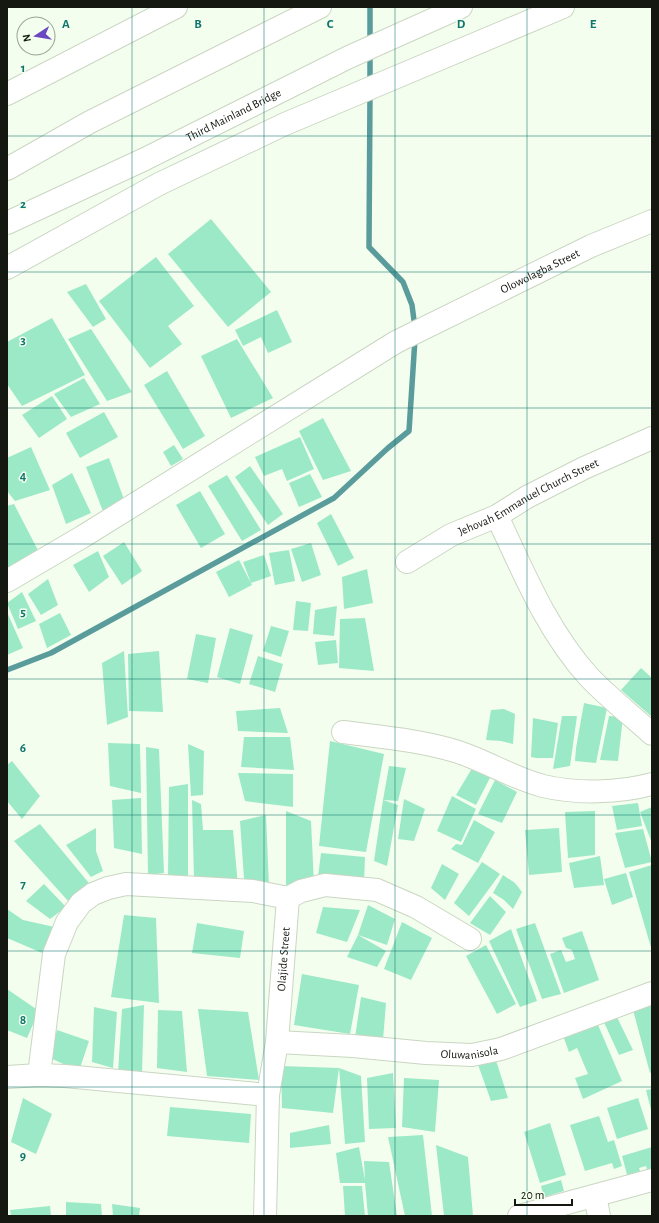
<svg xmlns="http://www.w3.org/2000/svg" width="659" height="1223" font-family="'Alegreya Sans',sans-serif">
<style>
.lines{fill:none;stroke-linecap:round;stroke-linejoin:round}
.stream{stroke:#5a9c9c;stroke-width:5.5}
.building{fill:#9ce9c8}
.minor-casing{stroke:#cad6c2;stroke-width:24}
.highway-casing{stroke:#cad6c2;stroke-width:24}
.minor{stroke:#fff;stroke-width:22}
.highway{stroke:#fff;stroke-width:22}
.grid{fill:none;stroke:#0f766e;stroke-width:1;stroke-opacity:0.55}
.labels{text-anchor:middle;stroke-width:3;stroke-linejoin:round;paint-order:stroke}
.street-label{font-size:12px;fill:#141811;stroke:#f4feee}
.grid-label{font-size:13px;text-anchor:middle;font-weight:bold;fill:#0f766e;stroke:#f4feee;stroke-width:3;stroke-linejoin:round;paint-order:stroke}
</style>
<rect width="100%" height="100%" fill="#f4feee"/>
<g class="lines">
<path class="stream" d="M370 42V7
M370 84V53
M370 93 369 247 403 282 412 305 415 328
M7 670 51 653 334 498 388 448 409 431 415 339"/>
</g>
<path class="building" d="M211 219 271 292 228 327 168 254Z
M156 257 194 306 168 326 182 344 150 368 99 301Z
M86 284 106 319 93 327 67 292Z
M277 310 292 342 268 353 261 337 243 346 235 330Z
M52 318 85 375 22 406 7 384V342Z
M91 329 132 392 107 401 68 339Z
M237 339 273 398 231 418 201 356Z
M167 371 205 436 183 449 144 385Z
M84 378 100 404 71 417 54 394Z
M52 396 67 419 39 438 22 415Z
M104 412 118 437 80 458 66 433Z
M323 418 351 471 323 480 299 431Z
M300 437 314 469 287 481 282 469 264 476 255 457Z
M174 445 183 459 171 466 163 452Z
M31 447 50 490 15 501 7 491V458Z
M109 458 126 505 104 514 86 467Z
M250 466 283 514 268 525 235 477Z
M72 473 91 513 66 524 52 485Z
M310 474 322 497 299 507 289 483Z
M227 475 261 530 242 541 208 486Z
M200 491 225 534 201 548 176 505Z
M14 504 41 556 7 572V506Z
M331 514 354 558 338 566 317 523Z
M124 542 142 571 122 585 103 556Z
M311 543 321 575 302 582 291 549Z
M289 550 295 581 275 585 269 553Z
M98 551 109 577 89 592 73 565Z
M264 555 271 576 251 583 252 585 229 597 216 572 239 560 251 583 243 562Z
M367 569 373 603 344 609 342 577Z
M48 579 58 605 41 615 28 594Z
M22 592 36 621 18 629 7 603Z
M296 601 311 603 308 631 293 630Z
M337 606 334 636 313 634 315 610Z
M7 612 23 648 7 655Z
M60 613 71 635 47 648 39 624Z
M365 618 374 671 339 668 340 619Z
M271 626 289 631 281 657 263 651Z
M230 628 253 635 240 684 217 677Z
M196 634 216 638 208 683 187 679Z
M336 640 338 663 318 665 315 642Z
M124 651 128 717 107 725 102 663Z
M159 651 163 712 129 711 128 654Z
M258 656 283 664 275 692 249 684Z
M641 668 652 678V717L621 690Z
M584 703 607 708 596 763 575 761 576 748Z
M280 708 288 733 238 731 236 711Z
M504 709 515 714 513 744 501 741 486 740 491 710Z
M562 716H577L570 766 553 769Z
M609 716 623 717 618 761 600 760Z
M533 718 558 723 553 758H536L531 757Z
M244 737H290L294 770 241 767Z
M330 741 384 754 366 852 319 846Z
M108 743 140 744 141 793 110 786Z
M188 744 204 751 203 795 191 796Z
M146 747 159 749 164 873 148 875Z
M12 761 40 796 22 819 7 801V765Z
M474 765 492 774 476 805 456 795Z
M389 766 406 768 398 801 383 800Z
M238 773 293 774V807L245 801Z
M495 780 517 792 502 823 478 814Z
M188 784V877L168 876 169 787Z
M452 796 476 809 461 842 437 831Z
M141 798 142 854 114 848 112 800Z
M404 799 425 809 414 841 398 839Z
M192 800 201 804 203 830H233L238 886 194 880Z
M383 800 398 805 387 866 374 861Z
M638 803 642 826 617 830 612 806Z
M652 807V843L640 812Z
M286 811 311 821 314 884 286 887Z
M595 811V855L568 858 565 812Z
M266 815 269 887 244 879 240 821Z
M474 820 495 832 478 863 451 849 456 844 462 845Z
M40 824 93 888 69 902 14 841Z
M96 828V851L103 871 91 877 66 845Z
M559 828 562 872 529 875 525 830Z
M643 829 652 862 625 868 615 833Z
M321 853 365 857 364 882 318 877Z
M600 856 604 885 574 888 569 863Z
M482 862 500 874 469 916 454 903Z
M442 864 459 874 445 900 431 888Z
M652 865V951L629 872Z
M626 873 633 897 612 905 604 879Z
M503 875 515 883 522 892 513 909 504 900 493 893Z
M44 884 66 907 50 919 26 901Z
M490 896 506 912 490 935 470 923Z
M368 905 395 919 387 945 358 935 386 951 377 967 347 957 358 935Z
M323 907 360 910 347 942 316 933Z
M7 909 23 920 59 928 47 955 7 938Z
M124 915 156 918 159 1003 111 997Z
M402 922 432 938 411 980 384 969Z
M197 923 244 931 240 958 192 953Z
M535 923 561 994 542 999 516 929Z
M511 929 537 1001 520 1007 489 941Z
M582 931 599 980 564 993 550 954 561 950 566 962 575 959 572 950 566 948 562 938Z
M486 945 516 1004 497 1014 466 956Z
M302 974 359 985 350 1034 294 1025Z
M7 989 39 1011 27 1038 7 1030Z
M361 997 386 1003 383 1040 354 1044Z
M652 1004V1072L650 1073 633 1010Z
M144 1005 142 1072 118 1073 122 1009Z
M94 1007 117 1012 113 1068 92 1062Z
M198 1009 248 1012 259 1080 207 1076Z
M158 1010 182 1011 187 1072 157 1068Z
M615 1013 633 1050 619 1055 602 1018Z
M595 1018 622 1081 583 1099 575 1078 588 1074 577 1048 569 1052 561 1030Z
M57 1030 89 1041 79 1071 50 1058Z
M494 1054 508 1098 491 1101 476 1059Z
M281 1066 339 1068 361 1076 365 1142 345 1144 339 1068 333 1113 282 1108Z
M393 1073 396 1128 369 1129 367 1078Z
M404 1078 439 1080 435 1132 402 1127Z
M652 1089V1110H651L646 1090Z
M23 1098 52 1114 36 1154 11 1142Z
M638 1098 648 1129 617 1139 607 1108Z
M170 1107 251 1114 249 1143 167 1136Z
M599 1116 608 1142 614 1140 622 1166 614 1169 612 1163 585 1171 570 1125Z
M550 1123 566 1175 540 1183 524 1132Z
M329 1125 331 1144 290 1148V1133Z
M423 1135 432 1216H405L388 1137Z
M436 1145 468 1157 473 1216H444Z
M359 1147 365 1180 364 1161 389 1162 397 1216H368L365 1183H340L336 1153Z
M652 1147V1169L647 1170 646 1166 639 1168 641 1174 628 1178 622 1156Z
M561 1180 564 1191 544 1197 541 1186Z
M343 1186H362L365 1216H345Z
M66 1202 101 1204 102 1216H66Z
M112 1204 140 1208 139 1216H113Z
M50 1206 51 1216H11L10 1210Z"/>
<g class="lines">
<g class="minor-casing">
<g id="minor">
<path d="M7 94 176 7"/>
<path d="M7 268 159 184 285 124 563 7"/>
<path d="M497 516C523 571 547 631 589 677 608 697 631 715 652 734"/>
<path id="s1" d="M407 562 451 535 497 516 527 497 584 468 652 438"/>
<path id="s2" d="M7 581 82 537 396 342 591 246 652 221"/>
<path d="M343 732C380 737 419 740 455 751 485 760 512 778 543 786 576 794 619 793 652 784"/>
<path id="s3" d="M277 1042 353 1046 426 1053 472 1055 501 1049 652 993"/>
<path d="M39 1075 54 954 67 922 81 903 93 894 108 888 126 884 253 891 288 898"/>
<path d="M7 1077 39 1075 65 1076 268 1095"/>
<path d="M595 1196 599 1216"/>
<path id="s4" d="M265 1216 268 1095 277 1042 288 898 301 891 325 885 377 890 416 907 470 939"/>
<path d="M519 1216 652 1180"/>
</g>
</g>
<g class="highway-casing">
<g id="highway">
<path d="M7 169 90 122 320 7"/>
<path id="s5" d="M7 223 145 159 349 57 461 7"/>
</g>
</g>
<use href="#minor" class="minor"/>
<use href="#highway" class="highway"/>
</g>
<path class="grid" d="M132 7V1216M264 7V1216M395 7V1216M527 7V1216M7 136H652M7 272H652M7 408H652M7 544H652M7 679H652M7 815H652M7 951H652M7 1087H652"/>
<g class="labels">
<g class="street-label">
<text dy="4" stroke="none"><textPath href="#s5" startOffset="251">Third Mainland Bridge</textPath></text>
<text dy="4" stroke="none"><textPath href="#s2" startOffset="617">Olowolagba Street</textPath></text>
<text dy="4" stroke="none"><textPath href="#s1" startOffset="138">Jehovah Emmanuel Church Street</textPath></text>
<text dy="4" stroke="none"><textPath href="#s4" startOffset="258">Olajide Street</textPath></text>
<text dy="4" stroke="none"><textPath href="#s3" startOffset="193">Oluwanisola</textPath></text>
</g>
</g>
<g class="grid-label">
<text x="66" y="28">A</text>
<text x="198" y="28">B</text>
<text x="330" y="28">C</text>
<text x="461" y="28">D</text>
<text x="593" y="28">E</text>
<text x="23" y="72">1</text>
<text x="23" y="208">2</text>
<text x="23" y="344">3</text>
<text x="23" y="480">4</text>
<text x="23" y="616">5</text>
<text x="23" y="752">6</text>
<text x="23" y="888">7</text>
<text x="23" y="1024">8</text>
<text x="23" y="1160">9</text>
</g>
<rect width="659" height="1223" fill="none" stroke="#141811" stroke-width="16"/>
<g transform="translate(36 36) rotate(258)"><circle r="19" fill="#f4feee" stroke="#9aa296"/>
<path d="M0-3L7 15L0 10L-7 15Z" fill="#6a48c1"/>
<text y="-6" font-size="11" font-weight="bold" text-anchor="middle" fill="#141811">N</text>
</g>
<path d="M515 1199v6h57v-6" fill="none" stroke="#141811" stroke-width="2"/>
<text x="521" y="1199" font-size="12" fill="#141811" stroke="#f4feee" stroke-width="3" paint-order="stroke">20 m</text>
</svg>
